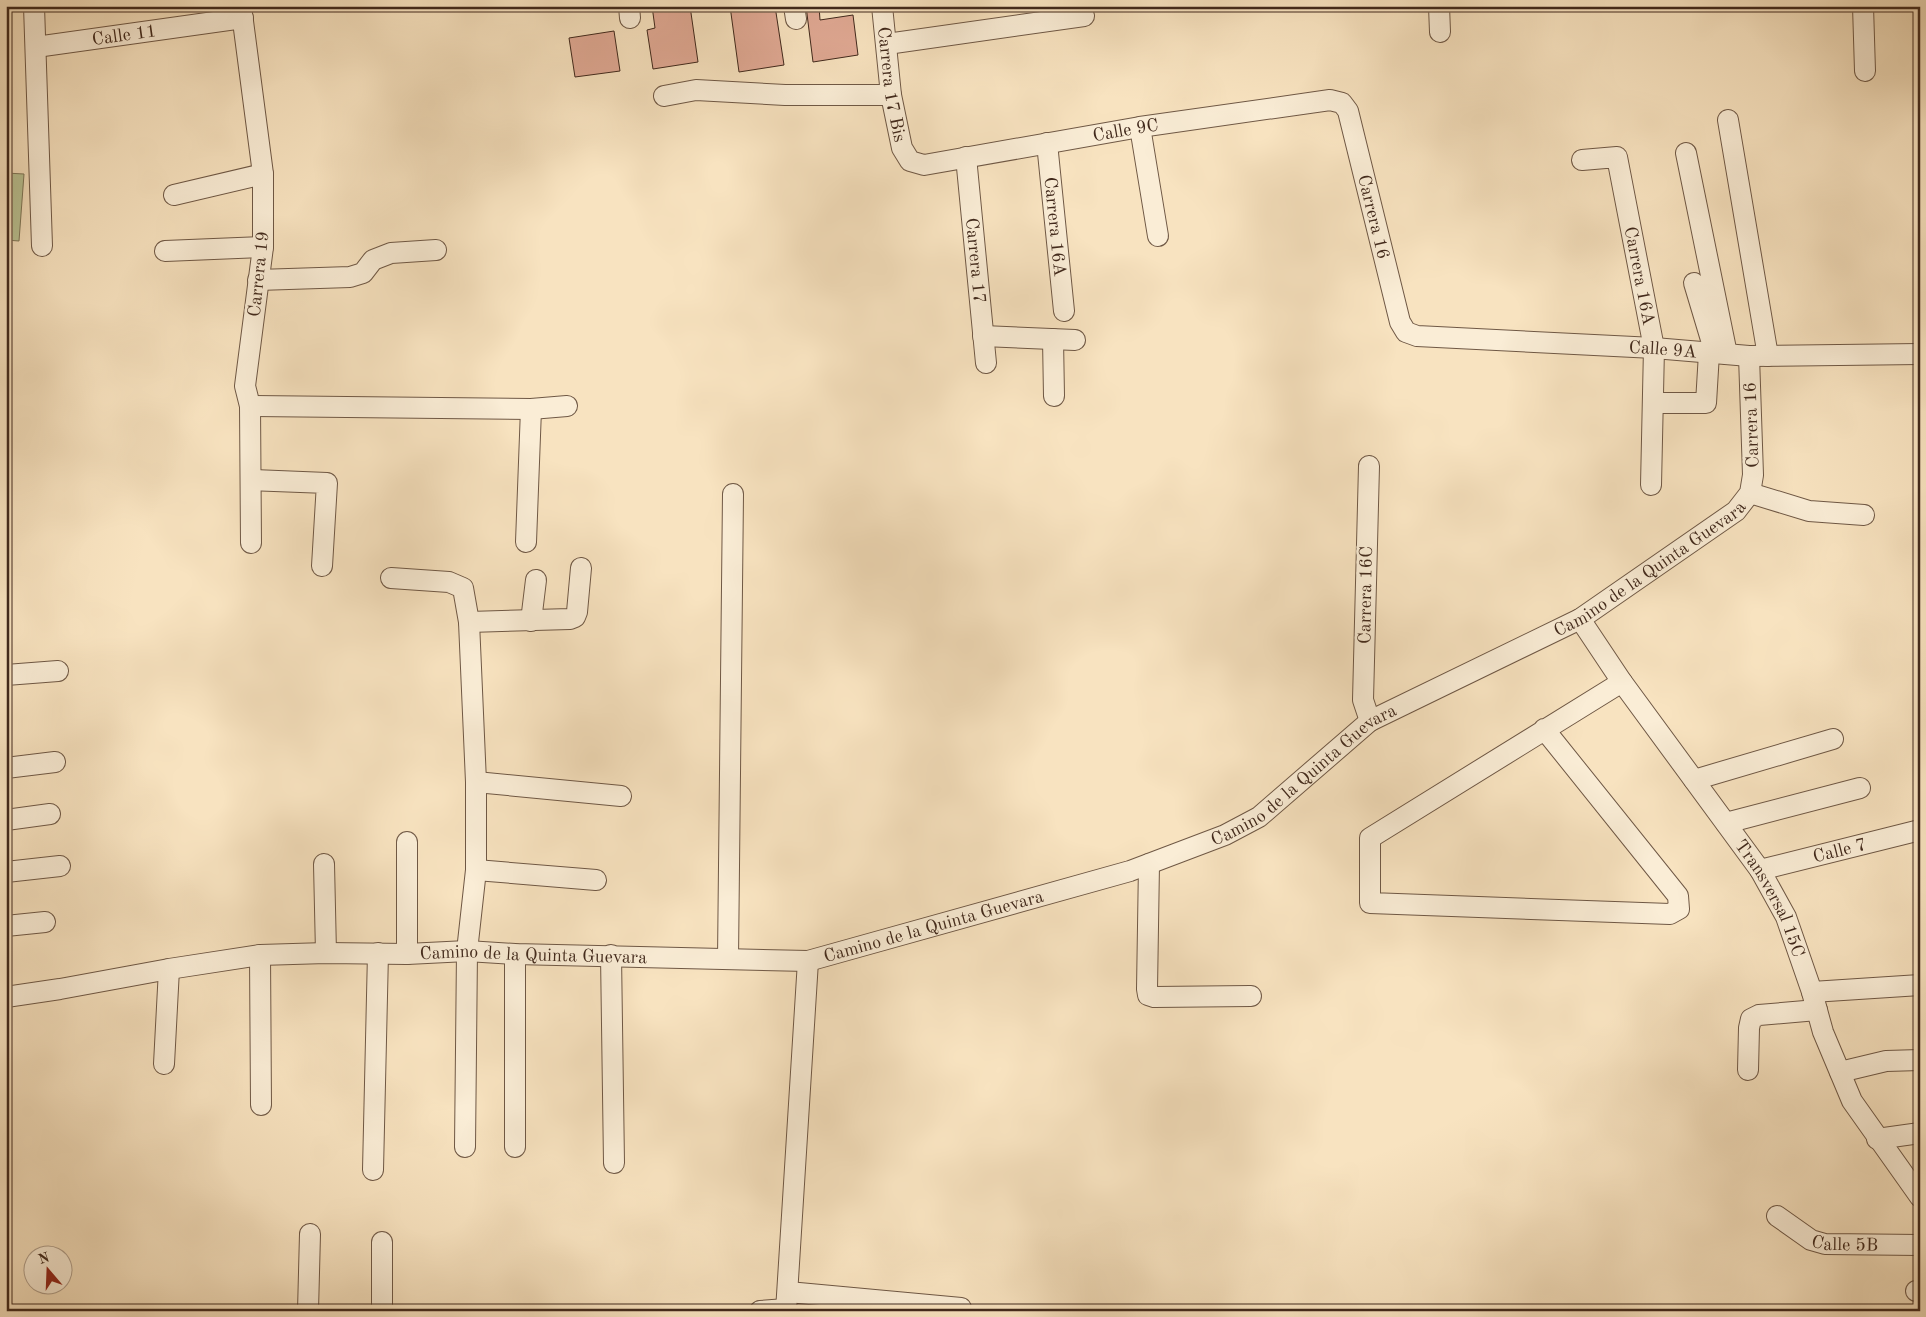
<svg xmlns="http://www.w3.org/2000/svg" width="1926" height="1317" font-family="'Old Standard TT',serif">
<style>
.green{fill:#bac495;stroke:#7e7658}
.building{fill:#e0a994;stroke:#41291c}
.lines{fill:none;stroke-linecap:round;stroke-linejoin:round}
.minor-casing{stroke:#6f5845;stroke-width:22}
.minor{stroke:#faedd6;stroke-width:20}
.labels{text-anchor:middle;stroke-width:5;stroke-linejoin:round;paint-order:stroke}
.street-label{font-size:18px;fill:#41291c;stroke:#faedd6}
</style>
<rect width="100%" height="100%" fill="#f8e3c0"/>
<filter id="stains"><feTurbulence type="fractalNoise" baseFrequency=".004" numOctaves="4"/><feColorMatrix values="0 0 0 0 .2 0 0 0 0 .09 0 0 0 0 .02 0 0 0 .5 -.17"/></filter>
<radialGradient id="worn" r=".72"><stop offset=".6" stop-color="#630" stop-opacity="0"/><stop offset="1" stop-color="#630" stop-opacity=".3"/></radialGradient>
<path class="green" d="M6 173 24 174 19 241 6 240Z"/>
<path class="building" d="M652 6H690L698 62 653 69 647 30 655 28Z
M730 6H775L784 65 739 72Z
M806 6H819L820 20 853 15 858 55 813 62Z
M614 31 620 71 575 77 569 38Z"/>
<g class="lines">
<g class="minor-casing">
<g id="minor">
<path d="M34 6 42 246"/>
<path d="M241 6 263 174V247L245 386 250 406 251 543"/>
<path d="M629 6 630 18"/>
<path d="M794 6 796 19"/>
<path id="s1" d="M882 6 891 95 902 148 910 161 924 165 1140 127 1330 100 1342 103 1348 111 1400 322 1406 332 1417 336 1654 348 1749 356 1920 354"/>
<path d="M1439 6 1440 32"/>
<path d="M1863 6 1865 71"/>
<path d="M887 44 1084 16"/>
<path id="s2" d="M36 47 243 18"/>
<path d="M664 96 696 90 785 95H891"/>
<path d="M1728 120 1768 356"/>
<path d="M1140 127 1158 236"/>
<path id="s3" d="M1047 143 1064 311"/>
<path d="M1686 153 1727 354"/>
<path id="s4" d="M966 157 986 363"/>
<path id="s5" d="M1582 160 1617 157 1654 348 1651 485"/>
<path d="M174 195 263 174"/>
<path d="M165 251 263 247"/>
<path d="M258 280 350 277 363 273 373 260 391 253 436 250"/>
<path d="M1694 283 1715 353"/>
<path d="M983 336 1075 340"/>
<path d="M1053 339 1054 396"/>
<path d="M1653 403H1706L1709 353"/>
<path d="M250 406 531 409 567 406"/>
<path d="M1369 466 1363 700 1370 721"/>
<path d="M251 480 327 483 322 566"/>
<path d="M1750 493 1809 511 1864 515"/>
<path d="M526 542 531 409"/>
<path d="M391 578 449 582 463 588 469 622 476 782V870L467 951 465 1147"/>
<path id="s6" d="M1580 619 1622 682 1760 870 1786 917 1812 992 1823 1032 1852 1101 1920 1197"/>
<path d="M531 621 536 580"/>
<path d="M469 622 570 619 575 617 577 612 581 568"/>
<path d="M6 675 58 671"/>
<path d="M1544 729 1678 896 1679 909 1670 914 1370 903V838L1622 682"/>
<path d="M6 768 55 762"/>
<path d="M1694 780 1833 739"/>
<path d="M476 782 621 796"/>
<path d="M6 820 50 814"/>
<path d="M1726 823 1860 788"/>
<path d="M324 864 326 953"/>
<path d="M1149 864 1147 989 1148 995 1154 997 1251 996"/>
<path d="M476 870 596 880"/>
<path id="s7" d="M1760 870 1920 830"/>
<path d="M6 872 60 866"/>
<path d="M6 926 45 922"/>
<path d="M407 954V842"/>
<path d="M260 955 261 1105"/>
<path d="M611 955 614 1163"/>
<path d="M728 959 733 494"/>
<path d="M1812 992 1920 985"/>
<path id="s8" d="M6 997 60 989 169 969 260 955 326 953 407 954 467 951 515 954 808 961 1130 871 1225 835 1259 817 1370 721 1580 619 1736 511 1750 493 1753 475 1749 356"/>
<path d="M164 1064 169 969"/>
<path d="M1748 1070 1749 1028 1751 1019 1759 1015 1817 1010"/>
<path d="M1840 1072 1886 1061 1920 1060"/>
<path d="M1877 1139 1920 1133"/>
<path d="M515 1147V954"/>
<path d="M373 1170 378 953"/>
<path id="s9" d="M1777 1216 1811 1240 1825 1244 1920 1245"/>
<path d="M1916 1291H1920"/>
<path d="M788 1292 961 1308"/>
<path d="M308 1311 310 1234"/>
<path d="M382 1311V1242"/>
<path d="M760 1311 786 1309"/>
<path d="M786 1311 808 961"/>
</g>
</g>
<use href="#minor" class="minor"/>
</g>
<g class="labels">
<g class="street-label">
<text dy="6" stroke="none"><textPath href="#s2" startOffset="89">Calle 11</textPath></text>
<text dy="6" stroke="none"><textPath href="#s1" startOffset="79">Carrera 17 Bis</textPath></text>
<text dy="6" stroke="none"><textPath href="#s1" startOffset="378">Calle 9C</textPath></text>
<text dy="6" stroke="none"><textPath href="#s1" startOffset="716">Carrera 16</textPath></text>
<text dy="6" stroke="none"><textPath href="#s3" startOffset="84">Carrera 16A</textPath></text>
<text dy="6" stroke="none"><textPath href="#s4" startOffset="104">Carrera 17</textPath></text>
<text transform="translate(258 274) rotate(-84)" y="6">Carrera 19</text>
<text dy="6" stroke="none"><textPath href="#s5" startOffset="156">Carrera 16A</textPath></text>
<text dy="6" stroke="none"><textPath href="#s1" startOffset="1094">Calle 9A</textPath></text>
<text transform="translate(1751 425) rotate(-92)" y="6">Carrera 16</text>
<text dy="6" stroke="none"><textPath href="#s8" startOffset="1746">Camino de la Quinta Guevara</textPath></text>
<text transform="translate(1365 595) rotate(-89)" y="6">Carrera 16C</text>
<text dy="6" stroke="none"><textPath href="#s8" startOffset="1341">Camino de la Quinta Guevara</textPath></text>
<text dy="6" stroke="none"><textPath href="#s7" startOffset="82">Calle 7</textPath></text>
<text dy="6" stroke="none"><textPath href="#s6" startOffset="339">Transversal 15C</textPath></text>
<text dy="6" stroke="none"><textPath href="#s8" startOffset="936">Camino de la Quinta Guevara</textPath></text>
<text dy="6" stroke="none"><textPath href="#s8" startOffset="531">Camino de la Quinta Guevara</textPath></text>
<text dy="6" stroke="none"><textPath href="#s9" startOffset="76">Calle 5B</textPath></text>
</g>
</g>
<rect width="1926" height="1317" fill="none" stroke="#f8e3c0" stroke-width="25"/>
<rect x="8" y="8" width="1911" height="1302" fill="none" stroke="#41291c" stroke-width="2.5"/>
<rect x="12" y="12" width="1901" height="1292" fill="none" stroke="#41291c"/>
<g transform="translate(48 1270) rotate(341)"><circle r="24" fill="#faedd6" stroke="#b09f8c"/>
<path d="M0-4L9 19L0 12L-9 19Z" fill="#8f2418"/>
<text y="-8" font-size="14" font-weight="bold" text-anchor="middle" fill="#41291c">N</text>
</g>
<rect width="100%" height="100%" filter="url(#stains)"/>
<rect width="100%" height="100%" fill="url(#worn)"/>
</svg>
